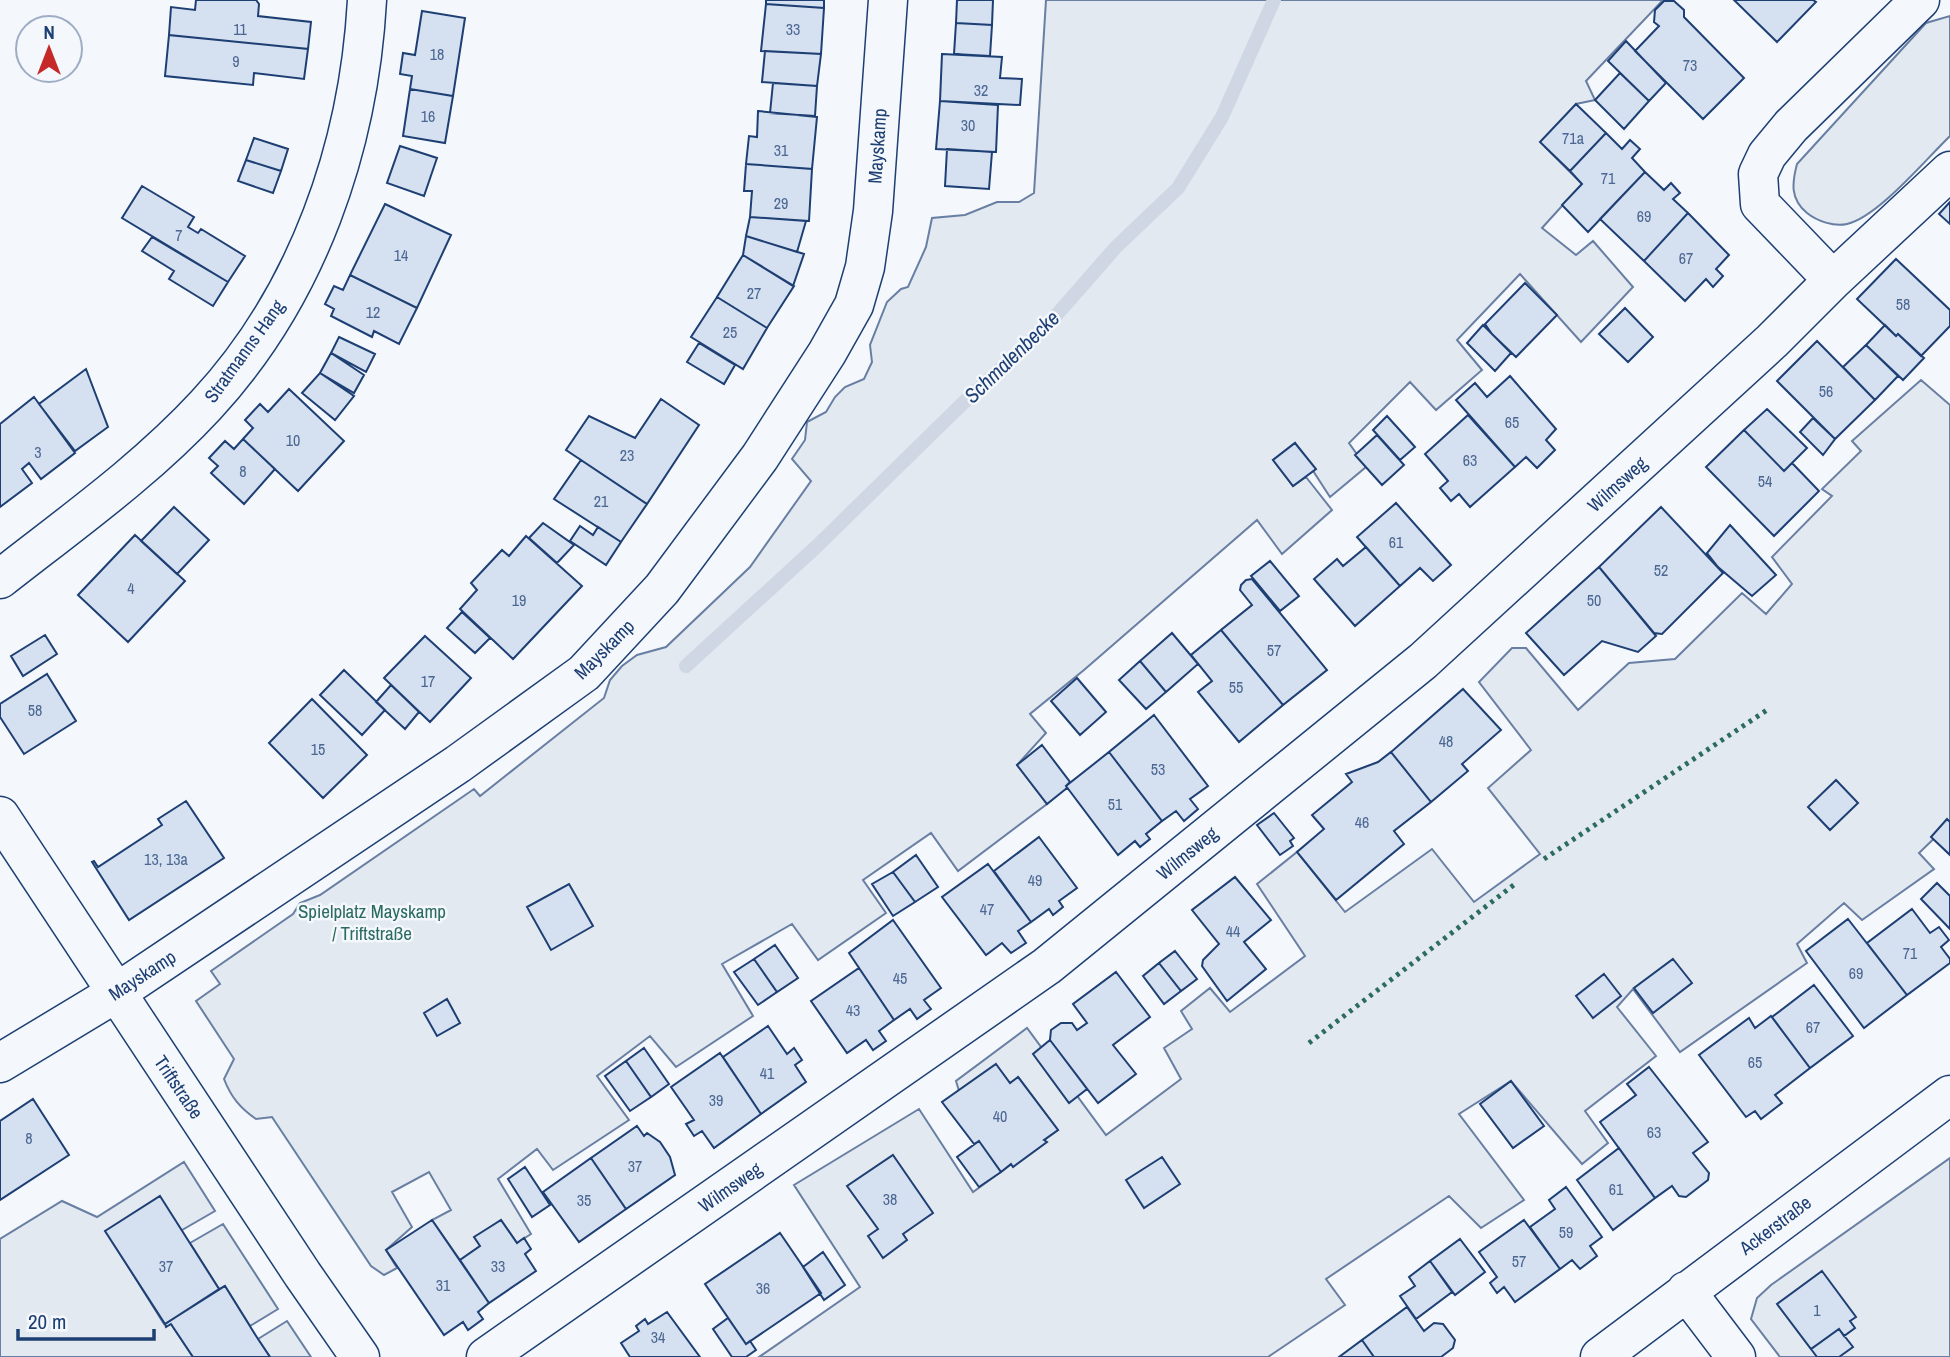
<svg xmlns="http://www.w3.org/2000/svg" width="1950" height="1357" font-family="'Archivo Narrow',sans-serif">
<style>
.green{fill:#e3e9f0;stroke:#687fa3;stroke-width:2}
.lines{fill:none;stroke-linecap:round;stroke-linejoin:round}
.stream{stroke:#cfd7e4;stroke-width:14}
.building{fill:#d5e0f0;stroke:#1d3f73;stroke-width:2}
.street-casing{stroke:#1d3f73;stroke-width:41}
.street{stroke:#f4f7fb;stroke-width:38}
.hedge{stroke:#2c6c60;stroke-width:5;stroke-dasharray:3.5 5;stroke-linecap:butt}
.labels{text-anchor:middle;stroke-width:5;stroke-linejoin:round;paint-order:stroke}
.number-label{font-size:16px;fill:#4b6792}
.street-label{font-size:19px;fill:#1d3f73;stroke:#f4f7fb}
.park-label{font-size:19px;fill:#2c6c60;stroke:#f4f7fb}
.water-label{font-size:21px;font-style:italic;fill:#1d3f73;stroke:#f4f7fb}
</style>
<rect width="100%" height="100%" fill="#f4f7fb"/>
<path class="green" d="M1046 0H1663L1586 81 1595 100 1576 104 1545 147 1582 184 1542 228 1576 255 1593 241 1633 287 1581 342 1520 274 1457 340 1482 370 1436 410 1410 382 1349 443 1366 467 1330 497 1295 443 1273 460 1293 486 1306 477 1332 510 1282 554 1257 520 1084 670 1030 714 1046 733 1017 765 1047 804 958 871 931 833 863 880 886 913 818 960 792 924 722 964 753 1016 676 1067 650 1036 597 1076 629 1120 553 1170 537 1149 498 1179 531 1234 517 1243 501 1220 483 1232 480 1246 460 1260 432 1220 451 1210 429 1172 392 1192 412 1227 386 1250 397 1268 384 1275 371 1266 272 1117 256 1119C240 1108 231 1097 224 1079L234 1059 196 1001 220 984 211 971 293 914 300 903 320 895 474 789 480 796 604 698 610 680 622 666 637 655 666 647 750 567 811 481 792 459 805 440 807 422 826 412 835 397 845 387 864 379 872 362 870 345 887 302 901 289 908 287 926 247 932 218 965 215 997 202H1019L1034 193Z
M1950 16V136C1926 159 1878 217 1847 224 1834 227 1817 221 1807 213 1790 199 1792 183 1797 164L1926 23Z
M1921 380 1950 405V823L1919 853 1934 869 1862 920 1844 903 1797 944 1807 963 1680 1052 1633 989 1617 1007 1656 1056 1585 1111 1608 1143 1582 1164 1511 1081 1459 1114 1524 1200 1481 1228 1449 1196 1326 1279 1345 1305 1268 1357H759L860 1287 794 1185 919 1109 973 1192 1058 1130 1019 1078 1010 1083 959 1091 956 1081 1027 1028 1106 1135 1181 1079 1164 1048 1192 1029 1181 1011 1210 988 1230 1012 1305 956 1257 884 1297 852 1345 912 1432 849 1474 902 1540 854 1488 788 1531 750 1479 682 1512 648H1526L1578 710 1629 663 1675 659 1742 593 1766 614 1792 584 1772 557 1832 496 1822 489 1861 451 1852 441Z
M1950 1158V1357H1780L1751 1319 1757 1298 1771 1285Z
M184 1162 215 1211 182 1230 106 1231 164 1324H171L193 1357H0V1239L62 1201 97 1217Z
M223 1224 278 1309 250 1326 225 1286 219 1289 190 1243Z
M287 1321 311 1357H270L258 1339Z"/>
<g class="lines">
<path class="stream" d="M686 666 816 547 962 404 1046 327 1116 247 1178 188 1222 117 1274 0"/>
</g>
<path class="building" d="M196 0H256L259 4 258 16 311 22 308 49 169 35 171 7 195 10Z
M766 0H824V8L766 4Z
M957 0H993L992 25 956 23Z
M1734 0H1813L1816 2 1777 42Z
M1664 1H1674L1684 10V17L1744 78 1703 119 1635 51 1659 26 1654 22 1655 10Z
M766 4 824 8 821 54 761 51Z
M422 11 465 18 453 96 410 89 412 76 400 74 403 53 415 55Z
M956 23 992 25 990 56 954 54Z
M169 35 308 49 304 79 254 73 253 85 165 76Z
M1626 41 1666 83 1649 101 1608 61Z
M765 51 821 54 817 86 762 82Z
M942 54 1002 57 1000 78 1022 79 1020 105 940 101Z
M1620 73 1649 101 1624 129 1595 100Z
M773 83 817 86 815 116 770 113Z
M410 89 453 96 445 143 403 136Z
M940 101 998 105 996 152 936 149Z
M1576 104 1606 133 1570 171 1540 142Z
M758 111 817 117 812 169 746 164 749 136 757 137Z
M1606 133 1622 149 1630 140 1640 149 1632 158 1645 172 1588 232 1562 205 1582 184 1570 171Z
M254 138 288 149 281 171 246 160Z
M400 146 437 158 424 196 387 183Z
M947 149 992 152 989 189 945 186Z
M246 160 281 171 273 193 238 181Z
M746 164 812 169 809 221 750 217 752 191H744Z
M1645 172 1664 190 1671 183 1680 193 1673 199 1688 213 1644 261 1600 219Z
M142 186 194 217 188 227 198 233 201 229 245 256 228 282 122 218Z
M1950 202V224L1939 214Z
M385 204 451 235 417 308 350 275Z
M1688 213 1729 255 1716 269 1723 276 1713 287 1706 279 1685 301 1644 261Z
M750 217 806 221 797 252 746 236Z
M746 236 804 254 793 286 743 255Z
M152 237 228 282 213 306 169 279 174 271 142 251Z
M743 255 794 286 767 328 717 297Z
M1896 259 1950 310V326L1921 356 1898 334 1896 336 1857 299Z
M350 275 417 308 399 344 374 331 372 337 331 316 334 309 325 304 334 286 343 290Z
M1525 283 1557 315 1516 357 1492 334 1485 324Z
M717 297 767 328 743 369 691 337Z
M1625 308 1653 337 1628 362 1599 334Z
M1483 325 1511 353 1495 371 1467 343Z
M1885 325 1896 336 1898 334 1924 358 1903 380 1866 345Z
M339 337 375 354 366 372 331 353Z
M1817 341 1875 400 1835 439 1777 381Z
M699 343 735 365 724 384 687 362Z
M1866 345 1898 376 1875 400 1843 367Z
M331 353 364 375 354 393 320 373Z
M86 369 108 427 75 451 39 404Z
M320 373 354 396 335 420 302 393Z
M1510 376 1556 429 1546 440 1555 450 1537 468 1526 457 1515 467 1456 400 1475 383 1487 397Z
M289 389 344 441 298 491 243 439 253 428 245 420 260 404 268 412Z
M34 397 75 453 41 479 29 463 22 469 32 483 0 507V424Z
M661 399 699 425 647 504 566 450 589 416 635 438Z
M1767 409 1807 448 1784 471 1744 430Z
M1468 415 1515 467 1470 507 1459 494 1451 501 1440 488 1448 481 1425 454Z
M1387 416 1415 447 1400 460 1373 430Z
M1813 418 1835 439 1823 455 1800 432Z
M1744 430 1784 471 1792 463 1819 491 1774 536 1706 467Z
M1377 435 1404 465 1382 485 1355 455Z
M243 439 275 469 244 504 211 473 218 466 209 458 225 441 234 449Z
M1295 443 1316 469 1293 486 1273 460Z
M581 460 647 504 621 542 554 499Z
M1396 503 1451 565 1433 581 1420 568 1400 586 1357 537Z
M174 507 209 540 177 574 141 541Z
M1661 507 1723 573 1662 634 1654 633 1599 567Z
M543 523 574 545 557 563 529 538Z
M1730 525 1776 575 1752 596 1718 567 1707 553Z
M580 526 593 535 598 527 621 542 606 565 570 541Z
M135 535 185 581 128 642 78 595Z
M526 536 582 586 513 659 460 609 477 590 471 583 502 550 509 556Z
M1366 547 1400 586 1355 626 1314 579 1337 559 1343 566Z
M1270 561 1299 596 1280 611 1251 576Z
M1599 567 1656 636 1638 652 1602 641 1564 675 1526 633Z
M1252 579 1327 670 1283 705 1221 630 1252 605 1240 590 1241 585 1246 580Z
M462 612 490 638 475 653 447 628Z
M1221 630 1283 705 1239 742 1198 692 1212 681 1191 655Z
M1172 633 1198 664 1166 692 1140 661Z
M45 635 57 654 23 676 11 656Z
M425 636 471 678 430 722 384 678Z
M1140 661 1166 692 1146 709 1119 680Z
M344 670 385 710 362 735 320 695Z
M47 674 76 721 24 754 0 717V704Z
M1077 678 1106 712 1080 735 1051 701Z
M391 685 419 712 405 729 376 702Z
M1463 689 1501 730 1462 764 1468 771 1431 802 1391 752Z
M312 699 367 755 323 798 269 743Z
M1154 715 1208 786 1190 799 1198 809 1184 821 1176 811 1162 821 1109 752Z
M1042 745 1070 782 1066 786 1067 788 1047 804 1017 765Z
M1109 752 1162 821 1146 834 1150 839 1140 847 1135 841 1118 855 1066 786Z
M1391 752 1431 802 1394 831 1404 844 1336 900 1297 852 1324 829 1312 815 1352 782 1346 774 1378 762Z
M1836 780 1858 803 1830 830 1808 807Z
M186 801 224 858 129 920 92 862 94 861 98 867 162 825 158 819Z
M1274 813 1294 838 1290 841 1293 846 1280 855 1257 825Z
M1947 819 1950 822V855L1931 837Z
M1039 837 1077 888 1059 901 1063 907 1053 915 1049 909 1031 922 994 871Z
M916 855 938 887 915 902 893 872Z
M988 864 1031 922 1018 931 1026 943 1011 953 1002 943 986 955 942 897Z
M893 872 915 902 893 916 872 884Z
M1235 877 1271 920 1244 942 1266 969 1227 1001 1202 966 1203 960 1219 944 1192 910Z
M1937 883 1950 896V929L1921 899Z
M569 884 593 926 551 950 527 907Z
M1912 909 1930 933 1939 927 1949 940 1941 947 1950 959V963L1907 995 1867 943Z
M1848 919 1907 995 1864 1028 1806 951Z
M893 920 941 988 924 1000 931 1009 917 1019 910 1009 894 1020 849 953Z
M775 945 798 978 777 992 754 959Z
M1175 951 1197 979 1181 991 1159 963Z
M754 959 777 992 758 1005 734 972Z
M1673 959 1692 983 1653 1013 1634 988Z
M1159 963 1181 991 1164 1004 1143 976Z
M859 968 894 1020 879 1031 886 1041 873 1050 866 1040 847 1053 811 1001Z
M1116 972 1150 1017 1113 1045 1136 1074 1098 1103 1050 1040 1051 1030 1061 1023H1072L1077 1030 1087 1023 1073 1004Z
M1604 974 1621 996 1593 1018 1576 996Z
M1814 985 1853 1036 1810 1068 1772 1017Z
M447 999 460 1023 437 1036 424 1013Z
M1771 1016 1810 1068 1775 1095 1782 1103 1761 1119 1755 1111 1746 1117 1699 1055 1749 1018 1755 1028Z
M768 1026 787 1054 794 1048 802 1060 795 1065 806 1082 761 1114 723 1057Z
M1050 1040 1087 1089 1069 1103 1033 1054Z
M644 1048 669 1084 651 1097 626 1061Z
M720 1053 761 1114 714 1148 702 1131 694 1136 686 1124 694 1120 671 1087Z
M626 1061 651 1097 630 1111 605 1076Z
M996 1064 1010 1083 1018 1077 1058 1130 1044 1140 1047 1142 1013 1167 1011 1164 1001 1172 979 1141 974 1144 942 1102Z
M1649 1067 1708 1142 1693 1153 1709 1173 1708 1180 1686 1197 1679 1196 1672 1186 1655 1198 1600 1122 1636 1095 1627 1084Z
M1511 1081 1544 1126 1513 1148 1480 1104Z
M33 1099 69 1155 0 1200V1121Z
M637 1126 644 1136 647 1133 660 1142 670 1157 675 1175 626 1209 591 1158Z
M979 1141 1001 1172 979 1187 957 1157Z
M1619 1148 1655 1198 1613 1230 1577 1180Z
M893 1155 933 1213 903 1234 907 1240 883 1258 868 1236 878 1229 847 1186Z
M1162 1157 1180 1184 1144 1208 1126 1180Z
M591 1158 626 1209 579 1242 543 1192Z
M525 1167 550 1205 532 1217 508 1179Z
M1566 1187 1602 1237 1590 1246 1597 1256 1580 1269 1572 1260 1560 1269 1530 1227 1555 1209 1549 1200Z
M160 1196 219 1289 165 1324 105 1231Z
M432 1220 489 1303 478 1312 483 1319 468 1330 463 1322 444 1335 386 1250Z
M501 1220 517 1243 524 1238 531 1249 525 1254 536 1271 489 1303 460 1260 480 1246 474 1237Z
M1524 1220 1560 1269 1515 1302 1504 1287 1497 1293 1490 1283 1497 1277 1479 1252Z
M780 1233 821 1293 746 1344 705 1284Z
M1460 1239 1485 1272 1455 1295 1430 1261Z
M823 1252 845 1285 824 1300 803 1267Z
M1430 1261 1452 1292 1416 1319 1400 1296 1415 1286 1409 1277Z
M1822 1271 1856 1317 1850 1321 1855 1328 1844 1336 1839 1329 1811 1349 1777 1304Z
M225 1286 258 1339 270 1357H193L171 1324 166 1327 165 1324Z
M1407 1307 1424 1331 1434 1323 1443 1324 1455 1340 1453 1348 1441 1357H1374L1362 1340Z
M667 1312 700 1357H630L621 1343 639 1331 636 1326 645 1319 648 1324Z
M728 1318 746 1344 750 1341 756 1350 746 1357H732L713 1329Z
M1839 1329 1853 1347 1839 1357H1817L1811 1349Z
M1362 1340 1374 1357H1339Z"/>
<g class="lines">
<g class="street-casing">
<path id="street" d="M1833 280 1760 204 1758 174 1767 155 1791 126 1920 0
M0 579C70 524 145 471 206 405 308 295 359 147 367 0
M0 816 303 1275 360 1357
M0 1063 116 993 458 764 584 673 662 589 760 457 827 353 854 305 865 267 873 211 888 0
M1686 1291 1736 1357
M486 1357 1047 966 1423 661 1772 341 1833 280 1950 171
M1600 1357 1950 1095"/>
</g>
<use href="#street" class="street"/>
<path class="hedge" d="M1544 859 1770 708
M1309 1043 1515 884"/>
</g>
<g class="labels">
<g class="number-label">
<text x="240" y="35">11</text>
<text x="793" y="35">33</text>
<text x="437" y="60">18</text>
<text x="236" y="67">9</text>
<text x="1690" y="71">73</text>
<text x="981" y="96">32</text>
<text x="428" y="122">16</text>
<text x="968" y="131">30</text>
<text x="1573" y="144">71a</text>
<text x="781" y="156">31</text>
<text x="1608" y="184">71</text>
<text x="781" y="209">29</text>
<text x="1644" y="222">69</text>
<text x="179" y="241">7</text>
<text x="401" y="261">14</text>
<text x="1686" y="264">67</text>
<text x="754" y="299">27</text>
<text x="1903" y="310">58</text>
<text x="373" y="318">12</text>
<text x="730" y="338">25</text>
<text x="1826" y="397">56</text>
<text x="1512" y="428">65</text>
<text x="293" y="446">10</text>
<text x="38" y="458">3</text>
<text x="627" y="461">23</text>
<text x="1470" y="466">63</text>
<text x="243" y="477">8</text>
<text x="1765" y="487">54</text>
<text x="601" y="507">21</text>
<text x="1396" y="548">61</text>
<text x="1661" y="576">52</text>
<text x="131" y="594">4</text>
<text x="519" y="606">19</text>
<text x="1594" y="606">50</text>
<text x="1274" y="656">57</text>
<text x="428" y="687">17</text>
<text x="1236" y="693">55</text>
<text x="35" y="716">58</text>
<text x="1446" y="747">48</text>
<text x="318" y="755">15</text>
<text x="1158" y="775">53</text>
<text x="1115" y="810">51</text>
<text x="1362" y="828">46</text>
<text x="166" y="865">13, 13a</text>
<text x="1035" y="886">49</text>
<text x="987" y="915">47</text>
<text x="1233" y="937">44</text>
<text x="1910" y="959">71</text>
<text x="1856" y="979">69</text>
<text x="900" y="984">45</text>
<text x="853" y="1016">43</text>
<text x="1813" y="1033">67</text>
<text x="1755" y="1068">65</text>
<text x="767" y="1079">41</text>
<text x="716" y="1106">39</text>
<text x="1000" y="1122">40</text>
<text x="1654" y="1138">63</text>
<text x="29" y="1144">8</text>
<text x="635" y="1172">37</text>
<text x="1616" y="1195">61</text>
<text x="890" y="1205">38</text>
<text x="584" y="1206">35</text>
<text x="1566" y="1238">59</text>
<text x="1519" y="1267">57</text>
<text x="166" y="1272">37</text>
<text x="498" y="1272">33</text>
<text x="443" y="1291">31</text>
<text x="763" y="1294">36</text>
<text x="1817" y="1316">1</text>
<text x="658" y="1343">34</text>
</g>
<g class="street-label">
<text transform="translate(877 146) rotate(-86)" y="7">Mayskamp</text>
<text transform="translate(244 351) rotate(-54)" y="7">Stratmanns Hang</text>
<text transform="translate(1617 484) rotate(-42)" y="7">Wilmsweg</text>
<text transform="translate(604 649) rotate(-45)" y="7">Mayskamp</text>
<text transform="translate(1187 853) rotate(-39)" y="7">Wilmsweg</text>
<text transform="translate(142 975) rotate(-33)" y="7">Mayskamp</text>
<text transform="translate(179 1087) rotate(56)" y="7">Triftstraße</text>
<text transform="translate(730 1187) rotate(-35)" y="7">Wilmsweg</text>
<text transform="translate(1775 1225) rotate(-37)" y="7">Ackerstraße</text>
</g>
<g class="park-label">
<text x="372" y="918">Spielplatz Mayskamp<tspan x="372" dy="22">/ Triftstraße</tspan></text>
</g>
<g class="water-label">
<text transform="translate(1012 357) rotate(-44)" y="7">Schmalenbecke</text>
</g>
</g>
<g transform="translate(49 49)"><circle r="33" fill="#f4f7fb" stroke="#9eadc5" stroke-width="2"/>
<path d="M0-5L12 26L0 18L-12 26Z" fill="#c62828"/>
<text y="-10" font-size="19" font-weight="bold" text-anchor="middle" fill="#1d3f73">N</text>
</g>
<path d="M18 1329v10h136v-10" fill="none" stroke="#1d3f73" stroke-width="3.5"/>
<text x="28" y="1329" font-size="21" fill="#1d3f73" stroke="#f4f7fb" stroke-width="5" paint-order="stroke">20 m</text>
</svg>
